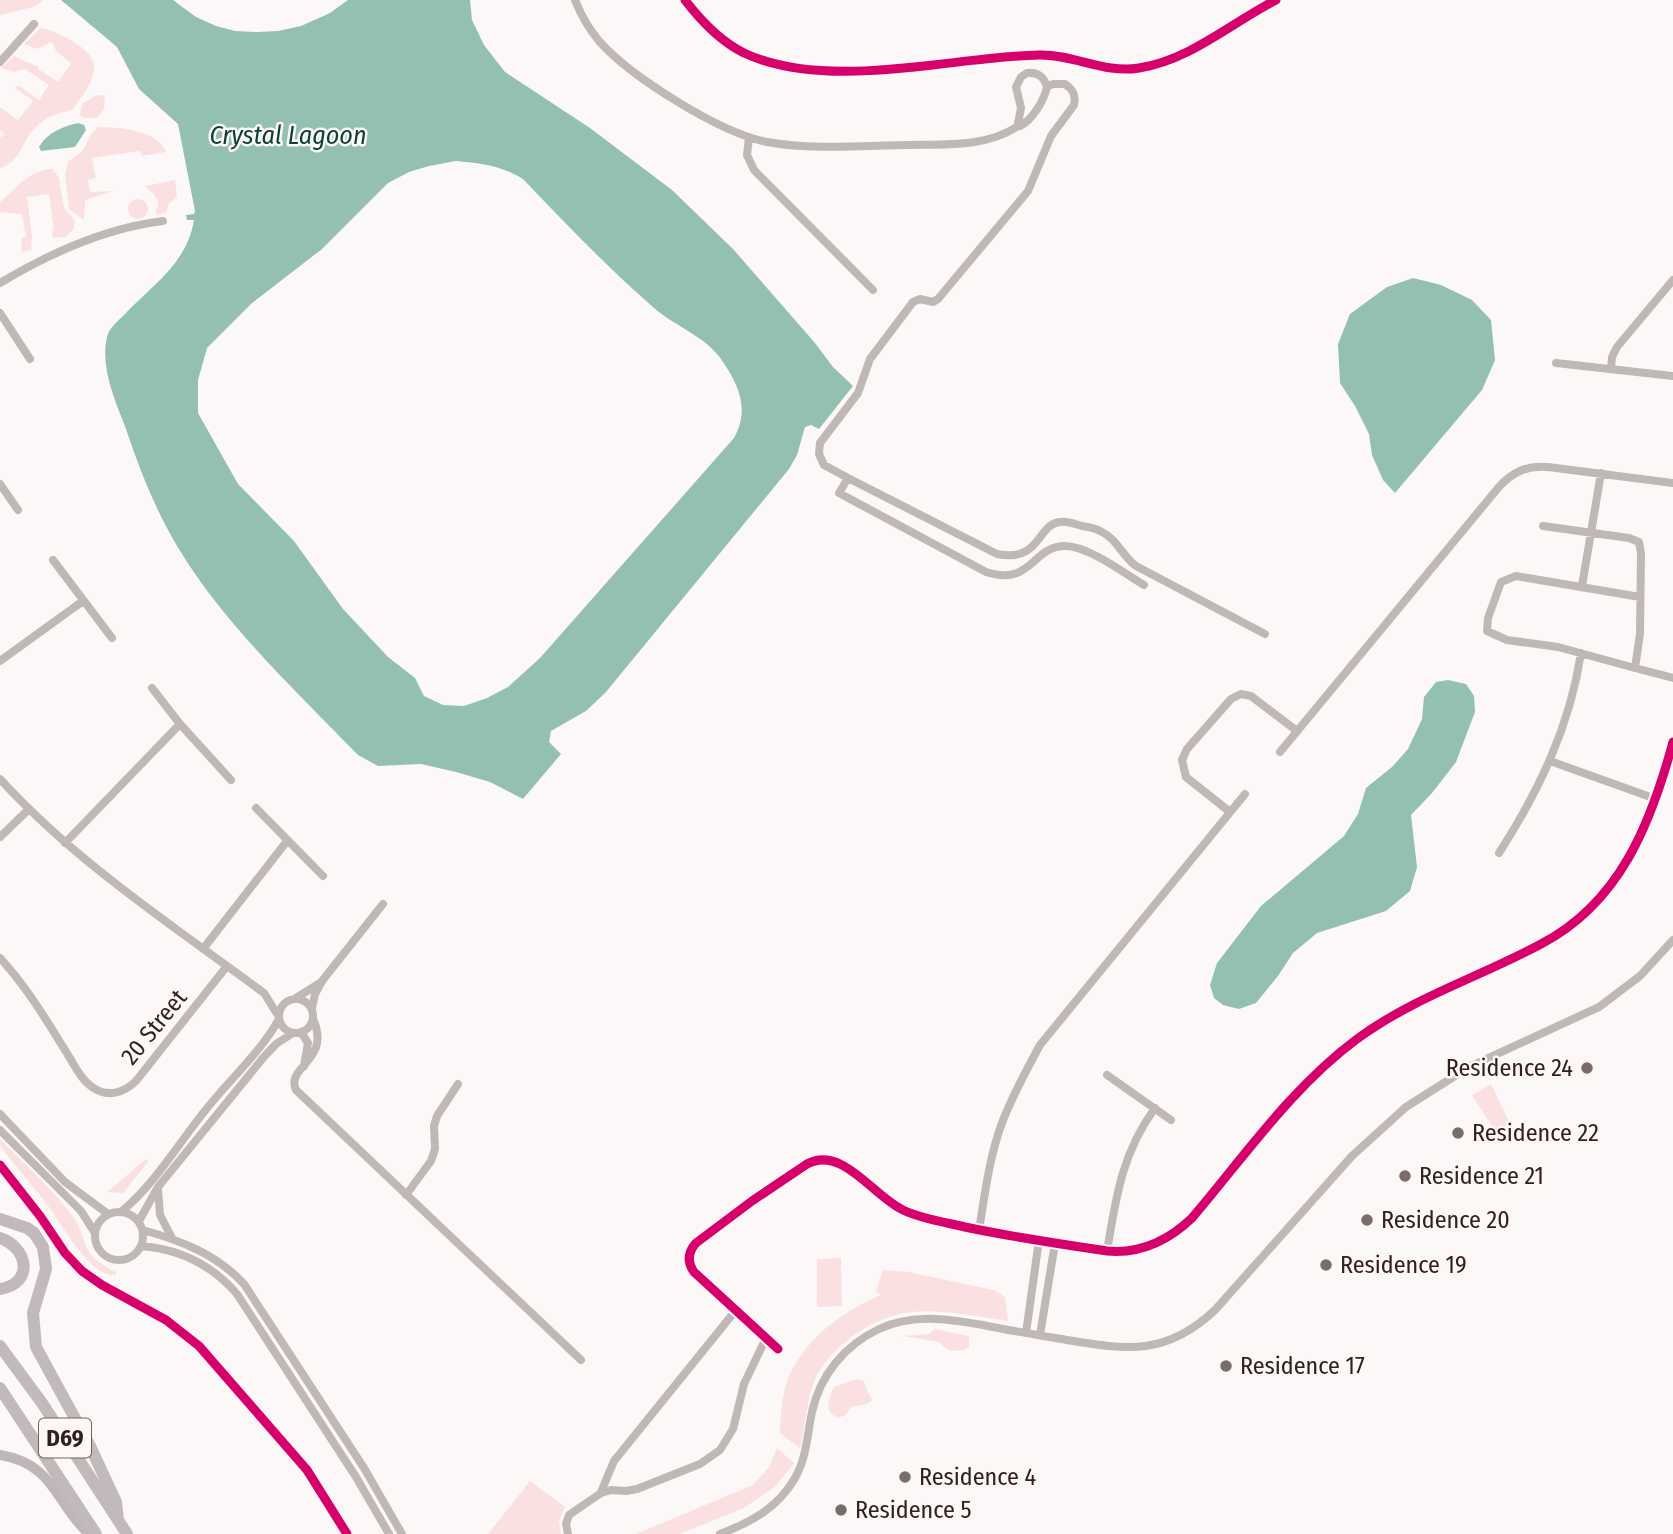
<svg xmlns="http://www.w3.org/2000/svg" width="1673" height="1534" font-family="'Fira Sans Condensed',sans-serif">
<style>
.green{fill:#fbe0e2}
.water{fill:#94c0b1;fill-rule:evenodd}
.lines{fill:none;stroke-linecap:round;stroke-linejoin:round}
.street{stroke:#c0b7b7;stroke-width:8}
.secondary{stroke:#bfb7b7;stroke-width:10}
.primary{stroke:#c2b9ba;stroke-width:12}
.cycleway-casing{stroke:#fff6f6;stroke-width:13}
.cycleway{stroke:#d6006c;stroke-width:9}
.poi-dot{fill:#786c6c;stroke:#fff6f6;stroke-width:2.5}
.labels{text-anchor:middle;stroke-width:5;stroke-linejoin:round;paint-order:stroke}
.shield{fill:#fff6f6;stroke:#6e6061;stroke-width:2}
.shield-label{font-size:23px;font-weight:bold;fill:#302021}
.street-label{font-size:24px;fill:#302021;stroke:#fff6f6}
.poi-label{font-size:24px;fill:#302021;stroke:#fff6f6;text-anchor:start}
.water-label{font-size:26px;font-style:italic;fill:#084334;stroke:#fff6f6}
</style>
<rect width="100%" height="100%" fill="#fdf8f8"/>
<path class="green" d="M0 0H44L33 7 0 15Z
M41 28C57 31 92 48 94 65 96 80 80 99 72 110 58 113 47 116 36 127 22 140 21 162 0 168V138L4 134 0 130V107L18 120 33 101 15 88 18 85 39 100 49 85 25 69 13 72 1 68 14 56 39 67 38 69 58 82 71 63 56 51 52 42 37 49 24 44Z
M97 95 105 96 104 109 97 118H83L80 115 82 104Z
M98 127C118 127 158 130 166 152L141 156 140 151 92 158 96 178 88 180 90 192 113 191 85 200 84 220 69 209 65 175 68 162 83 150 92 133Z
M53 169 59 178 64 208 75 221 74 229 65 237 53 238 52 231 54 230 49 194 27 197 32 236 31 250 22 252 21 238 26 237 22 214 0 212V202C18 187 28 170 53 169Z
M175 180 177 197 168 205 166 213 157 215 155 211C164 199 151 193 145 186Z
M128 209a10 10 0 1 1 20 0a10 10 0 1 1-20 0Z
M1491 1084 1510 1124 1495 1131 1472 1095Z
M0 1139C23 1162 48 1185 68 1210 93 1240 73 1250 116 1272V1275C91 1279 62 1224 49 1207 33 1186 16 1167 0 1146Z
M146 1159 148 1162 123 1193 107 1192Z
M841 1258 842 1306 817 1307V1259Z
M883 1270 908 1272 994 1290 1005 1297 1008 1321C977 1317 943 1309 912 1312 876 1315 834 1344 817 1375 806 1398 806 1424 800 1448L780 1433C781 1411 782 1387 793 1368 812 1334 845 1310 881 1295L876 1291Z
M934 1329 969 1336V1347L964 1350 950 1351 938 1342 903 1336 929 1334Z
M857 1379 863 1381 872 1400 867 1404 851 1407 846 1415 838 1418C823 1411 828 1400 834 1387Z
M777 1448 794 1463 776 1486 744 1508 680 1534H636L753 1485 769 1467Z
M530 1481 565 1507 559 1521 561 1534H488Z"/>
<path class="water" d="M61 0H173L196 17 216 26 235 31 257 32 278 31 301 26 330 13 348 0H470L472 20 484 45 505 72 590 128 672 190 733 249 815 343 833 367 853 386 819 429 811 425 805 427 797 455 789 469 606 692 586 711 551 731 549 742 561 754 523 799 490 782 456 772 421 764 378 766 358 755C286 680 202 605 157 508 145 483 135 456 126 429 115 400 100 368 107 337 109 328 117 322 123 316 152 285 187 264 194 220H187L186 215 194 214 195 211 178 124 139 89 117 47ZM456 161C481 163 502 166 523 179 565 223 607 267 653 307 674 326 705 336 721 359 739 385 750 409 734 438L540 658 508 687 487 698 464 706 443 705 424 696 415 678 388 657 343 609 294 541 238 484 198 413V380L207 348 252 303 322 249 388 183 409 172 429 166Z
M78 123 84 125 86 130 75 147 41 151 39 147C48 132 62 127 78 123Z
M1413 278 1441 285 1472 300 1491 320 1495 360 1482 390 1395 493 1383 480 1372 455 1369 434 1355 406 1340 383 1338 344 1350 314 1387 287Z
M1448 680 1466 684 1474 696 1475 712 1456 762 1432 793 1411 815 1417 867 1410 891 1386 911 1317 933 1293 953 1278 976 1256 1003 1239 1009 1223 1005 1214 998 1210 985 1217 963 1261 906 1344 836 1358 814 1366 788 1392 767 1408 749 1422 719 1424 697 1436 682Z"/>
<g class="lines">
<path class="street" d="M575 0C581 15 589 29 599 41 631 77 720 133 767 142 811 150 859 146 905 145 943 144 986 148 1018 126
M0 62 34 24
M1027 73C1038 72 1044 77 1047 87 1044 101 1032 120 1020 126L1018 123 1021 108 1016 87 1021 77Z
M1047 87 1053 84H1065C1073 89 1076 95 1074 105L1051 136 1028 191 938 299 933 302 920 299 913 302 870 359 858 393 820 443 819 454 824 465 848 478 997 554C1041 563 1037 524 1060 522 1067 521 1075 524 1082 526 1089 527 1096 528 1102 532 1117 539 1123 557 1136 566L1265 634
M749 137 747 155 754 170 873 290
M0 283C50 253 105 228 163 221
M0 313 30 359
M1556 363 1673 376
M1611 369 1612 357 1617 347 1673 280
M848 478 839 493 986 572C1032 587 1032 546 1065 546 1088 546 1124 573 1144 585
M0 484 18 510
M1543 526 1629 538 1639 542 1641 553 1640 634 1635 668 1558 647 1507 640 1487 631 1488 618 1501 582 1516 576 1640 597
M53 560 112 638
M1582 586 1601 473
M0 661 83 601
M1635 668 1673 678
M152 688 180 724 231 780
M1280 752 1498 488C1512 472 1527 465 1548 467L1673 483
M1550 761 1656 799
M0 779C77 863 173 926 264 993L279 1017
M256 808 323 876
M1230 812 1186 777 1182 760 1187 749 1231 699 1241 694 1251 696 1297 731
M0 837 29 809
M65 843 180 724
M1499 853C1539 791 1570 726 1581 653
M203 949 287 841
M0 958C25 985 44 1016 63 1047 72 1060 79 1078 92 1087 107 1098 124 1093 136 1081L227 966
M296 998 320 983
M279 1016a17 17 0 1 1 34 0a17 17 0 1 1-34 0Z
M312 1008 315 994 322 981 383 904
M313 1019C332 1061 285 1066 296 1090L581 1360
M301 1032 308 1043 304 1066
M1107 1075 1171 1120
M0 1114 65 1182 108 1214
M0 1130 81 1211 95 1233
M158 1189 160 1215 172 1238
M406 1195 431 1161 435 1149 434 1126 437 1116 458 1084
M122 1211C156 1183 180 1141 208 1107 232 1077 260 1053 279 1019
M95 1236a24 24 0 1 1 48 0a24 24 0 1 1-48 0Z
M139 1221 158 1187 263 1058 276 1044 293 1033
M143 1230C182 1241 216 1254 244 1284L364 1468 402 1534
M979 1230C985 1194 989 1158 1002 1123 1012 1096 1026 1071 1040 1045L1245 794
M141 1246C180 1249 212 1265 237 1294L356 1477 389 1534
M1107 1251C1116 1197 1122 1153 1155 1108
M1026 1333 1039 1240
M1040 1335 1055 1243
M778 1349 694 1272C687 1262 688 1252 696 1243L752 1201 807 1164C842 1145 873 1196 903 1210 922 1219 944 1222 965 1227 1012 1237 1060 1244 1107 1251 1140 1254 1169 1240 1192 1218 1244 1157 1292 1087 1357 1039 1414 997 1480 977 1541 944 1620 903 1651 823 1673 742
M601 1492 614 1461 736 1310
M568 1534 566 1524 569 1515 601 1493 611 1490 626 1491 637 1489 700 1464 720 1450 733 1429 744 1384 766 1338
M720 1534C751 1522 778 1508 795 1478 807 1457 807 1435 812 1412 820 1375 845 1345 879 1329 913 1313 948 1319 983 1325 1011 1331 1039 1335 1067 1340 1128 1350 1166 1356 1215 1310L1352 1156 1406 1107 1469 1067 1599 1007 1640 976 1673 940"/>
<path class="secondary" d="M0 1455C55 1464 55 1503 89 1534"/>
<path class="primary" d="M0 1219 27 1228 34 1233 43 1247 46 1269 33 1313 36 1347 90 1446 116 1502 118 1520
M0 1238C29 1248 34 1284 0 1289
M0 1346 42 1403 127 1534
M0 1388 96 1534"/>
<g class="cycleway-casing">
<path id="cycleway" d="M685 0C701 21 720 41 744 53 828 92 950 57 1039 55 1073 54 1105 74 1139 68 1190 60 1231 23 1276 0
M0 1165 40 1216 65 1253 82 1271 102 1285 166 1320 199 1346 307 1470 347 1534
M778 1349 694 1272C687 1262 688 1252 696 1243L752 1201 807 1164C842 1145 873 1196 903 1210 922 1219 944 1222 965 1227 1012 1237 1060 1244 1107 1251 1140 1254 1169 1240 1192 1218 1244 1157 1292 1087 1357 1039 1414 997 1480 977 1541 944 1620 903 1651 823 1673 742"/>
</g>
<use href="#cycleway" class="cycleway"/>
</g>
<g class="poi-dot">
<circle cx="1587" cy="1068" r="7"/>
<circle cx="1458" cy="1133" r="7"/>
<circle cx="1405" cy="1176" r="7"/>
<circle cx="1367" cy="1220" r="7"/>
<circle cx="1326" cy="1265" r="7"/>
<circle cx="1226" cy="1366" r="7"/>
<circle cx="905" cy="1477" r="7"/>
<circle cx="841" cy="1510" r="7"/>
</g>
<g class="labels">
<rect class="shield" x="39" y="1418.5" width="52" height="39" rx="5"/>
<g class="shield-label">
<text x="65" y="1446">D69</text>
</g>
<g class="street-label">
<text transform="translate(154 1027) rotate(-51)" y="8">20 Street</text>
</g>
<g class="poi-label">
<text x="1573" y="1076" text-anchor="end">Residence 24</text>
<text x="1472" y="1141">Residence 22</text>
<text x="1419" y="1184">Residence 21</text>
<text x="1381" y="1228">Residence 20</text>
<text x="1340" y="1273">Residence 19</text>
<text x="1240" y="1374">Residence 17</text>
<text x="919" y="1485">Residence 4</text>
<text x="855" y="1518">Residence 5</text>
</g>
<g class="water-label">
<text x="288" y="144">Crystal Lagoon</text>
</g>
</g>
</svg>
